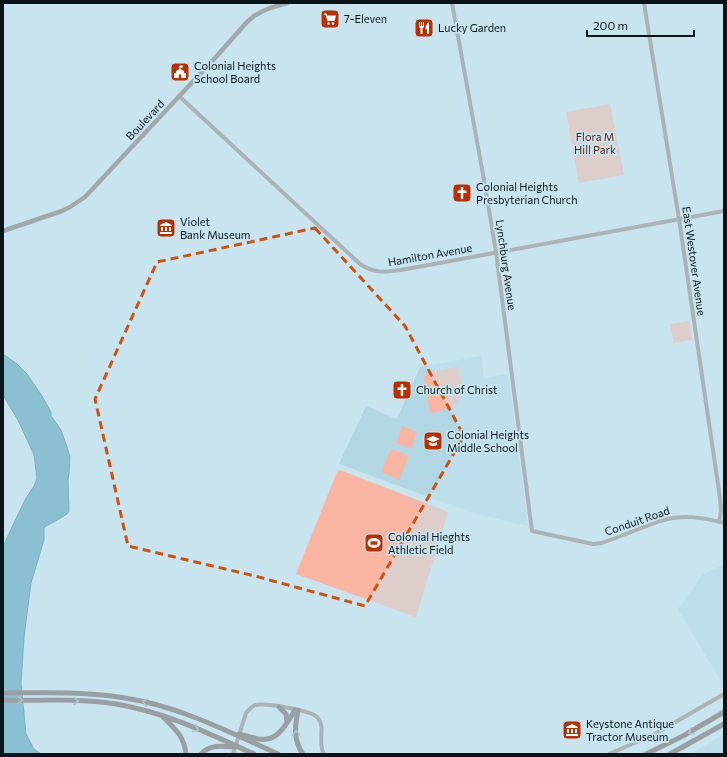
<svg xmlns="http://www.w3.org/2000/svg" width="727" height="757" font-family="Commissioner,sans-serif">
<style>
.built{fill:#b2d7e4}
.green{fill:#f9b4a2}
.water{fill:#4095af;stroke:#306f82}
.lines{fill:none;stroke-linecap:round;stroke-linejoin:round}
.secondary{stroke:#8b7974;stroke-width:4}
.primary{stroke:#76615c;stroke-width:4.5}
.highway{stroke:#654d47;stroke-width:5}
.oneway{stroke:#96989b}
.marked{fill:none;stroke:#d2520d;stroke-width:3;stroke-dasharray:8 5;stroke-linejoin:round}
.labels{text-anchor:middle;stroke-width:3.5;stroke-linejoin:round;paint-order:stroke}
.poi-label{font-size:11px;fill:#0b1519;stroke:#c7e4ef;text-anchor:start}
.street-label{font-size:11px;fill:#0b1519;stroke:#c7e4ef}
.park-label{font-size:11px;fill:#5b1c0c;stroke:#c7e4ef}
</style>
<rect width="100%" height="100%" fill="#c7e4ef"/>
<path class="built" d="M481 356 484 378 508 374 528 526 473 513 339 464 366 406 397 419 420 367Z
M724 564V686L678 609 702 575Z
M724 734V754H691Z"/>
<path class="green" d="M610 104 624 175 579 183 566 112Z
M689 321 692 340 674 343 670 324Z
M458 366 462 388 460 397 457 403 453 408 430 413 424 377 426 374Z
M402 426 417 432 411 449 396 443Z
M391 449 409 456 399 480 381 472Z
M340 470 448 512 416 617 296 574 337 472Z"/>
<path class="water" d="M3 354 17 364 27 374 42 396 51 412V416L61 430 67 447 70 457 69 474 68 479 69 511 67 514 54 522 46 526 44 528V540L31 583 24 637 21 683 26 734 34 749 41 754H3V547L12 527 26 498 34 486 37 478 34 455 18 420 3 395Z"/>
<g class="lines">
<path class="secondary" d="M452 3 484 180 496 252 532 531 593 544 602 543 660 521C683 514 701 517 724 523
M644 3 679 219 720 498 721 511 719 522
M179 96 360 264C375 274 385 272 401 270L724 211
M233 754 246 713C249 710 251 707 255 705 265 703 312 710 318 718 326 728 317 742 324 754
M609 754 653 735 724 694"/>
<path class="primary" d="M3 231 62 211 70 207 85 197 215 58 247 22 254 16 261 12 270 8 287 3"/>
<path class="highway" d="M3 693C43 693 85 691 125 698 179 706 229 732 278 754
M3 700C41 701 79 698 116 704 165 712 210 734 254 754
M279 707 286 714 287 722
M298 710C295 726 293 740 303 754
M163 717C175 729 184 736 186 754
M239 734C244 735 249 737 254 738 277 745 286 725 295 710
M201 754C210 744 223 746 235 747
M646 754 683 736 724 712
M670 754 724 724"/>
</g>
<defs><path id="oneway-chevron" d="M-2-3.5L2.5 0L-2 3.5" fill="none" stroke-width="1.6" stroke-linecap="round" stroke-linejoin="round"/></defs>
<g class="oneway">
<use href="#oneway-chevron" transform="translate(20 700) rotate(2)"/>
<use href="#oneway-chevron" transform="translate(76 701)"/>
<use href="#oneway-chevron" transform="translate(145 702) rotate(-167)"/>
<use href="#oneway-chevron" transform="translate(196 729) rotate(23)"/>
<use href="#oneway-chevron" transform="translate(691 732) rotate(149)"/>
<use href="#oneway-chevron" transform="translate(296 733) rotate(-93)"/>
</g>
<path d="M0 0H727V757H0ZM315 228 405 326 464 436 365 606 255 576 128 546 95 399 157 262Z" fill="#c7e4ef" fill-opacity=".55" fill-rule="evenodd"/>
<path class="marked" d="M315 228 405 326 464 436 365 606 255 576 128 546 95 399 157 262Z"/>
<defs>
<g id="supermarket-square" transform="scale(1)"><rect x="-9" y="-9" width="18" height="18" rx="4" fill="#b82f00" stroke="#c7e4ef"/><path d="M-6-5.5h2.5l.6 2H6L4.5 2H-2.5L-4.4-4H-6ZM-1.5 3.2a1.3 1.3 0 1 0 .1 0ZM3 3.2a1.3 1.3 0 1 0 .1 0Z" fill="#fff"/></g>
<g id="restaurant-square" transform="scale(1)"><rect x="-9" y="-9" width="18" height="18" rx="4" fill="#b82f00" stroke="#c7e4ef"/><path d="M-5-6h1v4h1v-4h1v4h1v-4h1v5L-1.5 .5V6h-2V.5L-5-1ZM5-6V6H3V1.5H1.5Q1.5-4 5-6Z" fill="#fff"/></g>
<g id="civic-square" transform="scale(1)"><rect x="-9" y="-9" width="18" height="18" rx="4" fill="#b82f00" stroke="#c7e4ef"/><path d="M-.6-6.5H3V-4.5H.6V-3L4-1V1h2V6H-6V1h2V-1L-.6-3ZM-1.2 2.5V6h2.4V2.5Z" fill="#fff"/></g>
<g id="church-square" transform="scale(1)"><rect x="-9" y="-9" width="18" height="18" rx="4" fill="#b82f00" stroke="#c7e4ef"/><path d="M-1.2-6h2.4v3.5h3.3v2.4h-3.3V6h-2.4V-.1h-3.3v-2.4h3.3Z" fill="#fff"/></g>
<g id="museum-square" transform="scale(1)"><rect x="-9" y="-9" width="18" height="18" rx="4" fill="#b82f00" stroke="#c7e4ef"/><path d="M0-6L6-3V-2H-6V-3ZM-5-1h2V3h-2ZM-1-1h2V3h-2ZM3-1h2V3H3ZM-6 4H6V6H-6Z" fill="#fff"/></g>
<g id="school-square" transform="scale(1)"><rect x="-9" y="-9" width="18" height="18" rx="4" fill="#b82f00" stroke="#c7e4ef"/><path d="M0-5L7-2L0 1L-7-2ZM-4 1L0 2.5L4 1V4Q0 6-4 4Z" fill="#fff"/></g>
<g id="stadium-square" transform="scale(1)"><rect x="-9" y="-9" width="18" height="18" rx="4" fill="#b82f00" stroke="#c7e4ef"/><path d="M0-5a6.5 5 0 1 0 0 10a6.5 5 0 1 0 0-10ZM-3.5-1.8h7v3.6h-7Z" fill="#fff"/></g>
</defs>
<g fill-rule="evenodd">
<use href="#supermarket-square" x="330" y="19"/>
<use href="#restaurant-square" x="424" y="28"/>
<use href="#civic-square" x="180" y="72"/>
<use href="#church-square" x="462" y="193"/>
<use href="#museum-square" x="166" y="228"/>
<use href="#church-square" x="402" y="390"/>
<use href="#school-square" x="433" y="441"/>
<use href="#stadium-square" x="374" y="543"/>
<use href="#museum-square" x="572" y="730"/>
</g>
<g class="labels">
<g class="poi-label">
<text x="344" y="23">7-Eleven</text>
<text x="438" y="32">Lucky Garden</text>
<text x="194" y="70">Colonial Heights<tspan x="194" dy="13">School Board</tspan></text>
<text x="476" y="191">Colonial Heights<tspan x="476" dy="13">Presbyterian Church</tspan></text>
<text x="180" y="226">Violet<tspan x="180" dy="13">Bank Museum</tspan></text>
<text x="416" y="394">Church of Christ</text>
<text x="447" y="439">Colonial Heights<tspan x="447" dy="13">Middle School</tspan></text>
<text x="388" y="541">Colonial Hieghts<tspan x="388" dy="13">Athletic Field</tspan></text>
<text x="586" y="728">Keystone Antique<tspan x="586" dy="13">Tractor Museum</tspan></text>
</g>
<g class="street-label">
<text transform="translate(145 120) rotate(-47)" y="4">Boulevard</text>
<text transform="translate(430 255) rotate(-10)" y="4">Hamilton Avenue</text>
<text transform="translate(694 261) rotate(82)" y="4">East Westover Avenue</text>
<text transform="translate(506 265) rotate(82)" y="4">Lynchburg Avenue</text>
<text transform="translate(637 521) rotate(-19)" y="4">Conduit Road</text>
</g>
<g class="park-label">
<text x="595" y="141">Flora M<tspan x="595" dy="13">Hill Park</tspan></text>
</g>
</g>
<rect width="727" height="757" fill="none" stroke="#0b1519" stroke-width="8"/>
<path d="M587 30v6h107v-6" fill="none" stroke="#0b1519" stroke-width="2"/>
<text x="593" y="30" font-size="12" fill="#0b1519" stroke="#c7e4ef" stroke-width="3" paint-order="stroke">200 m</text>
</svg>
